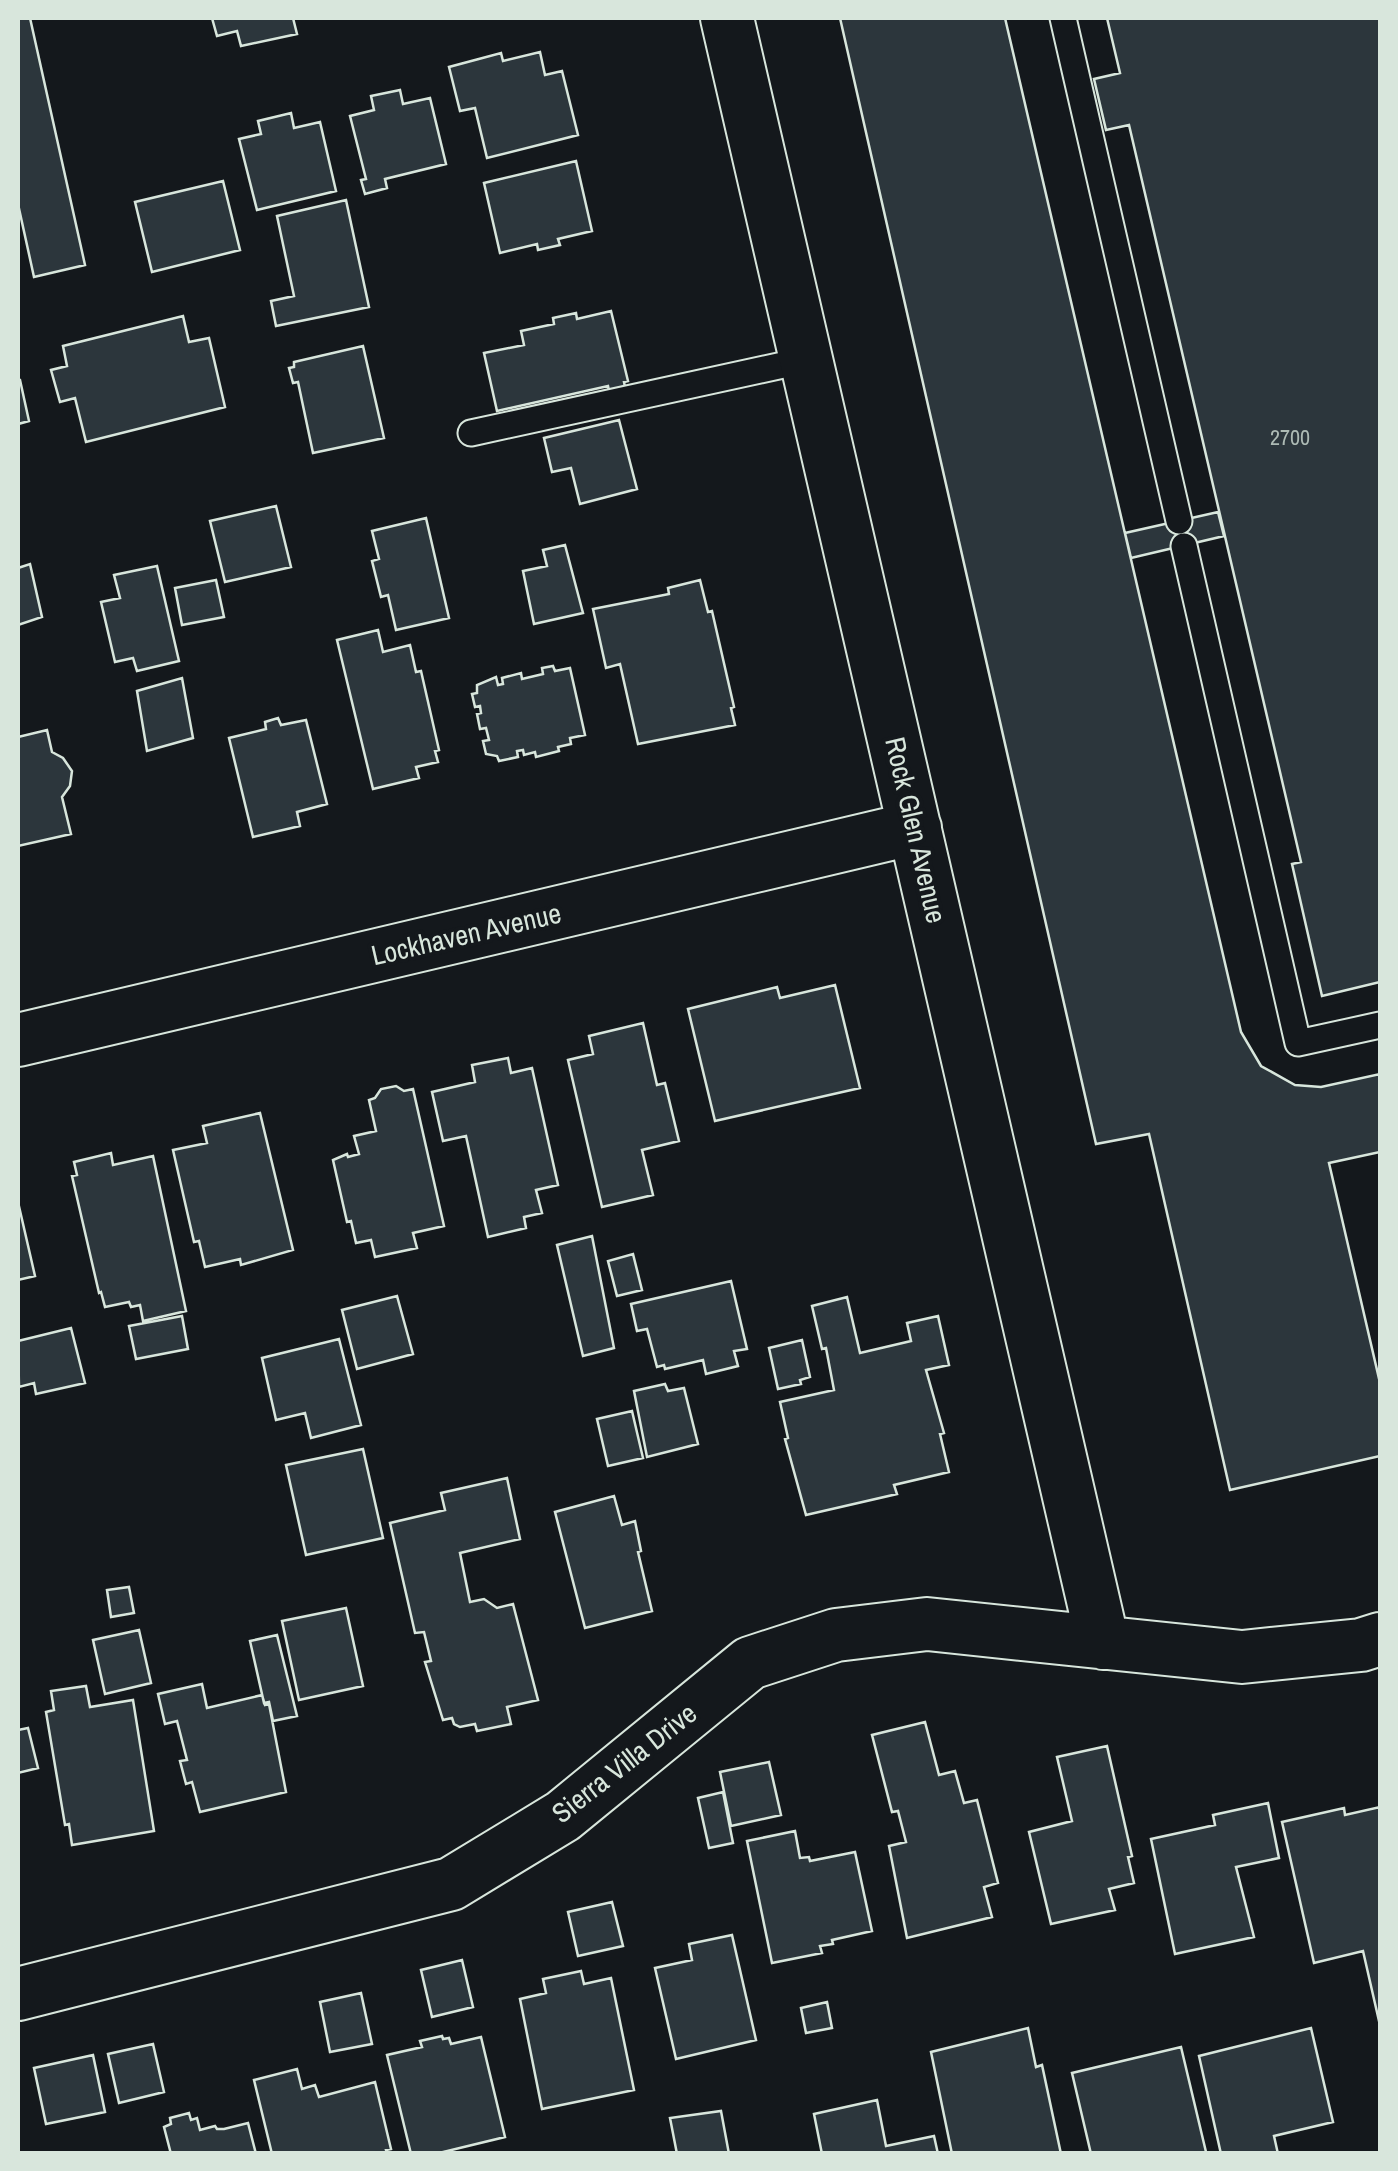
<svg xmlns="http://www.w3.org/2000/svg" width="1398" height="2171" font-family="'Archivo Narrow',sans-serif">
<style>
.building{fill:#2c363c;stroke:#d8e6dc;stroke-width:2.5}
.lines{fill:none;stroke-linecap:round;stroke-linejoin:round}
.service-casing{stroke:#d8e6dc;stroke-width:29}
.minor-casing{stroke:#d8e6dc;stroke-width:56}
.service{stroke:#14181c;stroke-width:25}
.minor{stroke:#14181c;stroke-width:52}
.labels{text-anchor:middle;stroke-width:8;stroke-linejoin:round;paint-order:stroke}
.number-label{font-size:22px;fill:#adbab4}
.street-label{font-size:28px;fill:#d8e6dc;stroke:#14181c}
</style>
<rect width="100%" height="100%" fill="#14181c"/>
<path class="building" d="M18 18H30L85 265 34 277 18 204Z
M212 18H293L297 34 241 46 237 31 217 36Z
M840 18H1005L1241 1032 1261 1066 1295 1085 1321 1087 1380 1074V1152L1329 1163 1380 1383V1456L1230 1490 1149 1134 1096 1144Z
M1107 18H1380V982L1322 996 1292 864 1301 862 1129 125 1106 130 1094 79 1120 73Z
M540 52 545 75 562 71 578 135 487 158 475 108 460 111 449 67 501 53 503 61Z
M400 90 403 104 430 98 446 164 385 179 387 188 365 194 361 180 366 179 350 116 374 110 371 96Z
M291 113 294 128 320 122 336 191 257 210 239 139 261 134 258 121Z
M576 161 592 231 558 239 560 245 538 250 537 244 500 253 484 183Z
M223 181 240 250 152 272 135 202Z
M346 200 369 307 276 326 271 301 294 296 277 216Z
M611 311 628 381 624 382 625 387 609 391 608 386 497 411 484 353 524 345 521 331 554 324 553 318 576 313 577 319Z
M183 316 189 342 209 338 225 407 86 442 75 398 60 402 51 370 67 366 63 346Z
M363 346 384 438 313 453 298 382 293 383 289 368 294 367V362Z
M18 380H20L29 421 18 424Z
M619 420 637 489 580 504 571 468 552 472 544 438Z
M276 506 291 567 225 582 210 521Z
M1218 512 1224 536 1131 558 1125 533Z
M426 518 449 618 396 630 388 595 381 597 372 561 379 559 372 531Z
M565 545 583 613 534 624 523 571 547 566 543 550Z
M30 564 42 617 18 625V568Z
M157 566 179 661 137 671 133 658 115 662 101 602 120 598 114 575Z
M216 580 224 617 182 625 175 588Z
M700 580 708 612 712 611 734 707 731 708 735 725 638 744 620 664 606 668 593 609 669 594 668 588Z
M378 630 383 652 410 645 416 672 421 671 439 750 435 751 438 762 416 767 419 778 373 789 337 640Z
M553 666 555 671 570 668 585 735 570 738 571 744 558 747 559 751 536 757 535 752 524 755 523 750 517 751 518 757 499 761 497 756 486 754 483 741 489 740 486 728 480 729 477 714 481 713 480 706 475 707 472 694 477 693V685L496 677 498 685 503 684 502 678 521 673 522 679 543 674 542 668Z
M182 678 193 738 147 751 137 691Z
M278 718 281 725 306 720 327 804 297 812 300 826 253 837 229 738 266 729 265 722Z
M47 730 52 752 63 758 72 771 70 786 62 797 71 834 18 846V737Z
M835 985 860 1088 715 1121 688 1009 777 987 780 998Z
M643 1023 657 1085 665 1083 679 1141 642 1150 653 1195 602 1207 568 1060 593 1054 589 1036Z
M508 1058 511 1073 532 1068 558 1185 536 1190 542 1213 524 1217 526 1228 488 1237 466 1136 443 1141 432 1092 475 1082 472 1065Z
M396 1086 404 1091 413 1089 444 1226 413 1233 417 1248 375 1257 371 1240 356 1243 351 1221 347 1222 333 1160 347 1154 348 1157 359 1154 354 1136 376 1131 369 1100 375 1098 381 1089Z
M260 1113 293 1250 241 1265 240 1259 205 1267 199 1241 194 1242 173 1150 207 1143 203 1126Z
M111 1153 113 1165 153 1156 186 1311 143 1321 140 1305 131 1307 129 1302 105 1307 101 1292 99 1293 72 1176 77 1175 74 1162Z
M18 1202 35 1276 18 1280Z
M592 1236 614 1348 583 1356 557 1245Z
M633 1254 642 1290 617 1296 608 1261Z
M731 1281 747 1349 734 1351 738 1366 706 1374 703 1360 665 1369 664 1365 657 1367 647 1329 637 1331 631 1304Z
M397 1296 413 1354 357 1369 342 1310Z
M847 1297 860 1353 911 1341 907 1323 938 1316 949 1365 926 1370 944 1433 940 1434 949 1472 894 1485 897 1494 806 1515 785 1439 788 1438 780 1402 834 1390 826 1348 822 1349 812 1306Z
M182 1316 188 1349 136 1359 129 1326Z
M71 1328 85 1383 36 1394 34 1383 19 1387 18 1341Z
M339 1339 361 1425 311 1438 305 1413 276 1420 262 1358Z
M802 1340 810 1377 800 1380 801 1384 778 1389 769 1348Z
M665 1384 668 1391 684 1388 698 1444 647 1457 634 1391Z
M632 1411 643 1458 608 1466 597 1419Z
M363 1449 383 1538 306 1555 286 1465Z
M507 1478 520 1539 460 1553 470 1602 484 1599 497 1608 513 1604 538 1700 507 1707 511 1724 477 1731 475 1724 460 1727 454 1724 452 1718 443 1720 425 1662 431 1661 424 1632 415 1633 390 1523 445 1510 441 1493Z
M614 1496 622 1525 635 1521 641 1551 638 1552 652 1611 585 1628 555 1512Z
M129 1587 134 1613 111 1617 107 1590Z
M346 1608 363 1686 299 1700 282 1621Z
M139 1630 151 1683 105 1694 93 1640Z
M277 1635 297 1716 273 1721 269 1702 264 1703 250 1641Z
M202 1684 207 1708 262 1695 265 1705 269 1704 286 1792 200 1812 192 1782 186 1784 180 1761 187 1760 177 1721 165 1724 158 1694Z
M86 1686 90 1707 133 1700 154 1831 72 1845 69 1824 65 1825 46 1712 54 1710 51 1691Z
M925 1722 939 1775 955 1771 964 1803 977 1800 998 1883 984 1887 992 1917 907 1938 889 1846 906 1842 898 1811 892 1812 872 1735Z
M28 1728 38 1768 18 1773V1730Z
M1107 1746 1132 1856 1128 1857 1134 1883 1109 1889 1115 1910 1051 1924 1029 1832 1072 1821 1057 1757Z
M769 1762 781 1815 731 1826 720 1772Z
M723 1792 733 1843 709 1848 698 1798Z
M1268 1803 1279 1858 1236 1867 1254 1937 1175 1954 1151 1839 1215 1825 1213 1815Z
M1380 1807V2021H1379L1363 1951 1314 1963 1282 1822 1344 1808 1345 1815Z
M795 1831 800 1858 809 1857 810 1861 855 1852 872 1931 832 1940 833 1944 820 1946 822 1953 772 1963 747 1841Z
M612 1902 623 1946 578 1956 568 1912Z
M732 1935 756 2040 676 2059 655 1968 692 1960 689 1944Z
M462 1960 473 2007 432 2017 421 1970Z
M581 1971 584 1984 611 1978 634 2090 542 2109 520 1999 546 1993 543 1979Z
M361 1993 372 2044 330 2052 320 2002Z
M827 2002 832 2028 806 2033 801 2008Z
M1028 2028 1036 2067 1042 2065 1061 2154H952L931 2052Z
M1311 2028 1333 2122 1274 2136 1278 2154H1221L1199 2056Z
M442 2036 443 2039 449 2038 451 2044 481 2037 505 2137 435 2154H411L387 2055 422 2047 420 2041Z
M153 2044 164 2092 119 2103 108 2054Z
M1181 2047 1206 2152 1091 2154 1072 2073Z
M93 2055 105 2112 46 2124 34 2068Z
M297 2069 302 2089 315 2085 319 2097 375 2082 391 2149 386 2150 387 2154H272L254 2080Z
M877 2100 886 2146 934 2136 938 2154H822L814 2114Z
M721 2111 729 2154H677L670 2118Z
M189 2113 191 2120 197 2118 200 2130 215 2126 217 2129H224L248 2123 256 2154H171L164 2127 171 2124 170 2118Z"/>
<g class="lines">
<g class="service-casing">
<path id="service" d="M1063 18 1179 521
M471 433 806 360
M1184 546 1298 1043 1380 1025"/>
</g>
<g class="minor-casing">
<path id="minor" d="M727 18 1103 1643
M18 1040 915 828
M18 1994 451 1884 563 1816 750 1663 836 1635 927 1624 1242 1657 1361 1645 1380 1639"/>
</g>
<use href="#service" class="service"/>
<use href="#minor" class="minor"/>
</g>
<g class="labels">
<g class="number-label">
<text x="1290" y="445">2700</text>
</g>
<g class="street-label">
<text transform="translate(916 830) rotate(77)" y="10">Rock Glen Avenue</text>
<text transform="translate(466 934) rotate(-13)" y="10">Lockhaven Avenue</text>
<text transform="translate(624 1763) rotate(-38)" y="10">Sierra Villa Drive</text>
</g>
</g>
<rect width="1398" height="2171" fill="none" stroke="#d8e6dc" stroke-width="40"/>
</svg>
